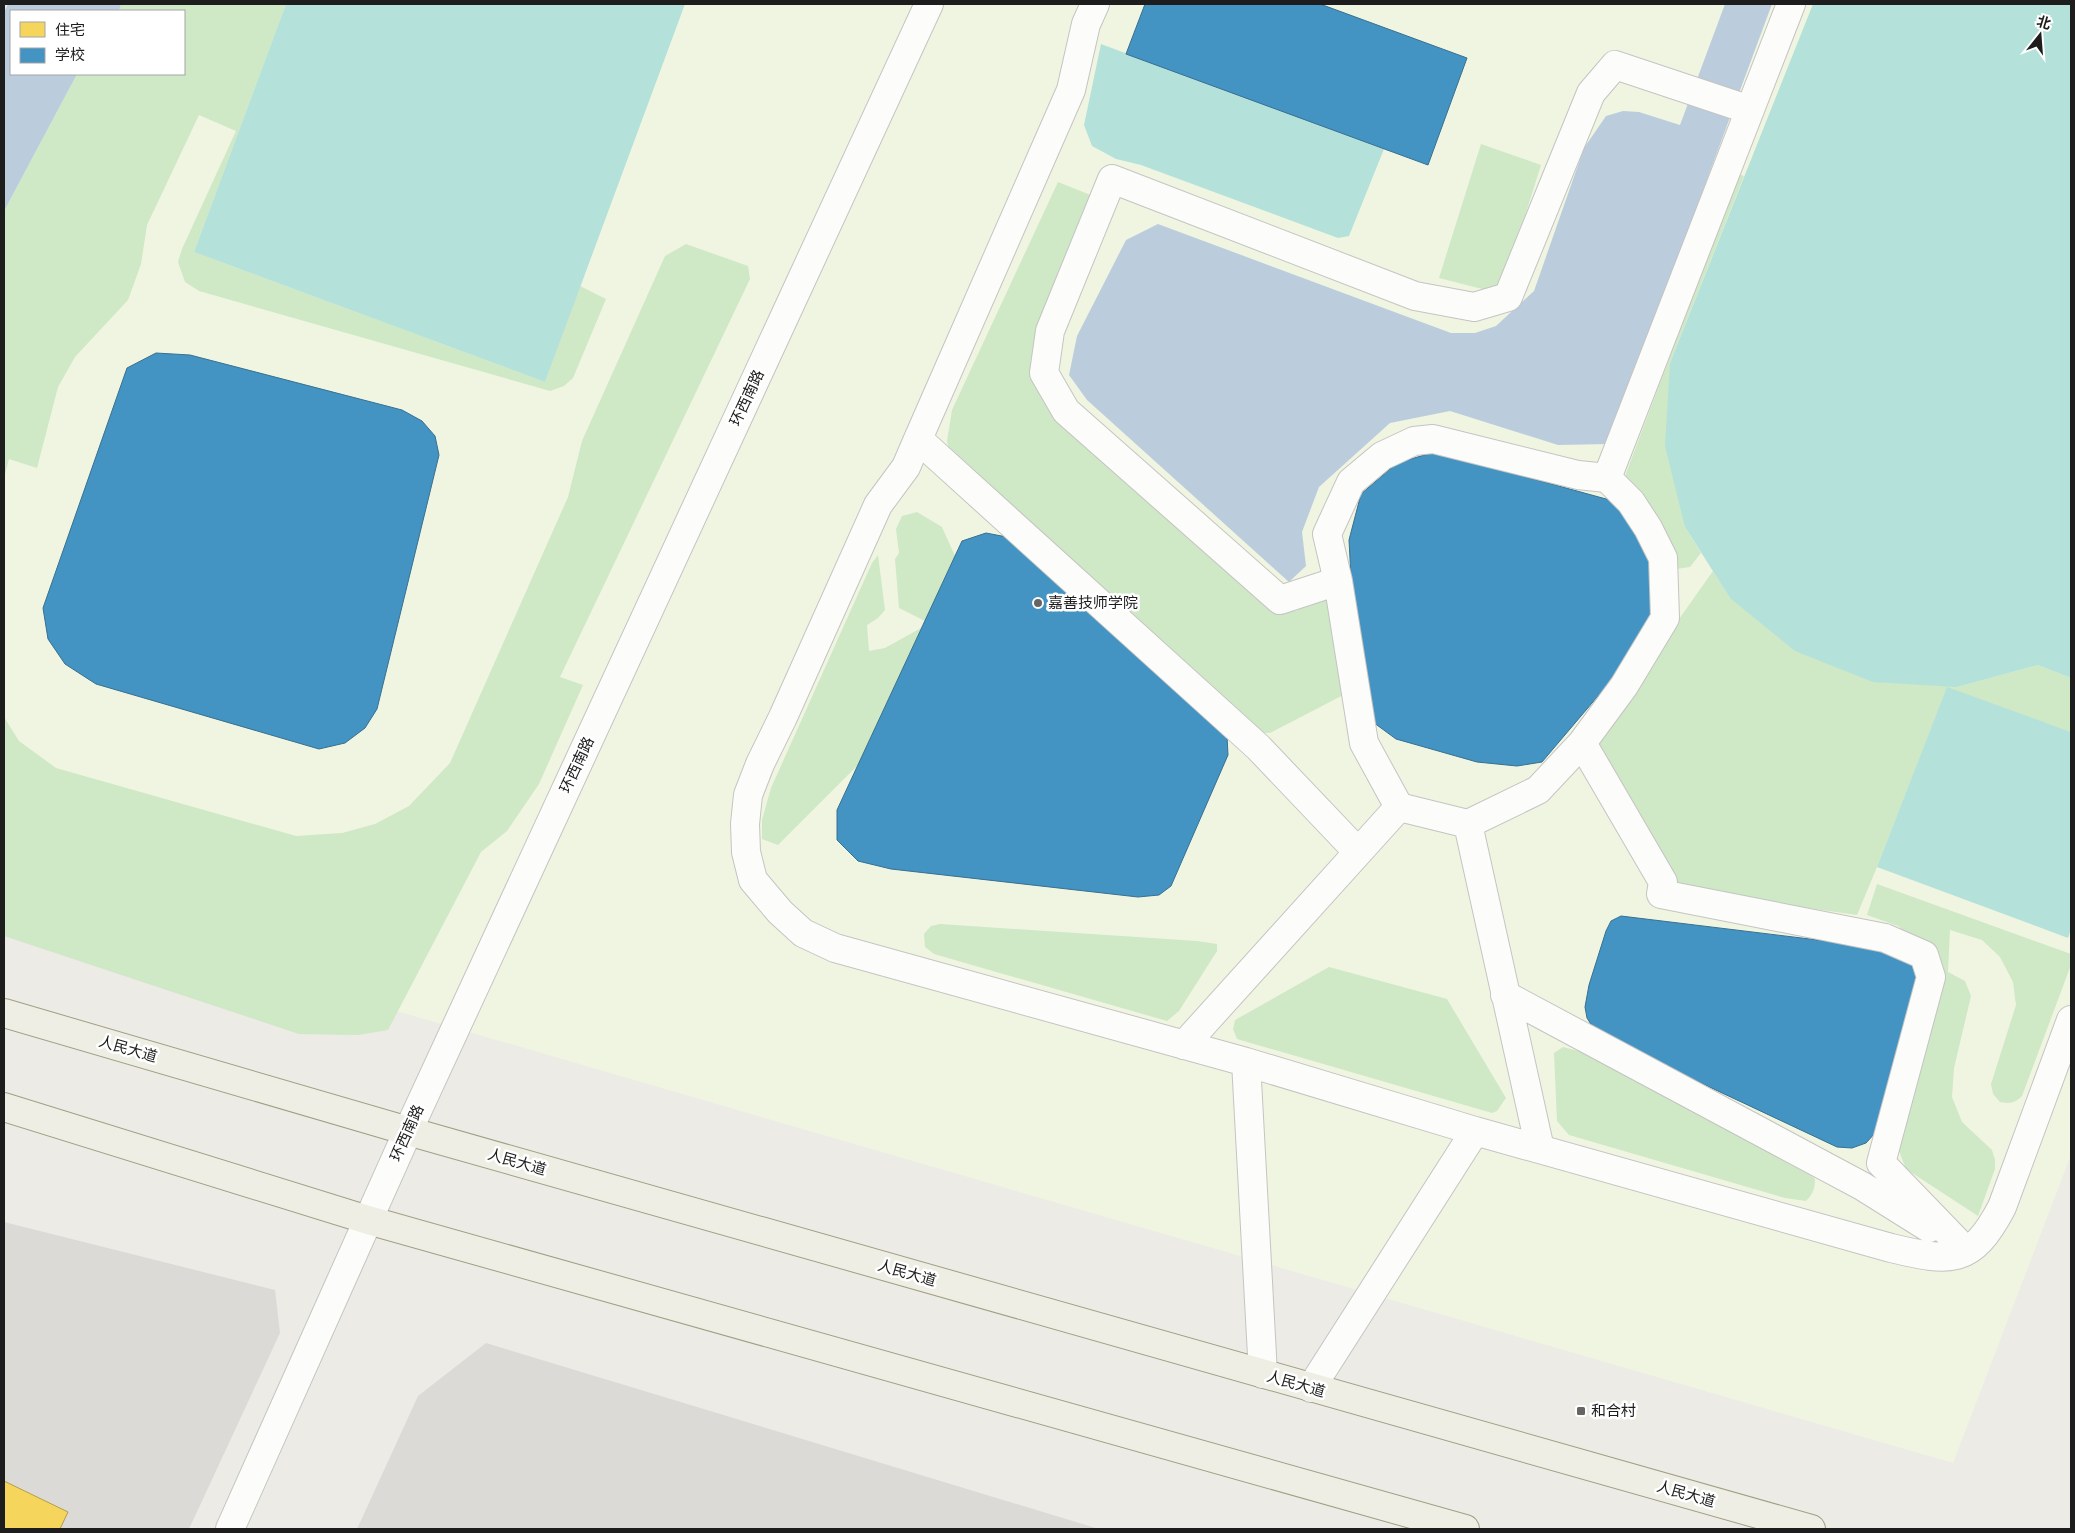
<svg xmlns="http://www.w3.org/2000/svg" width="2075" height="1533" font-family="'Golos Text','Noto Sans SC',sans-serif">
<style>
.residential{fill:#dbdad7}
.education{fill:#f0f5e1}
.grass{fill:#cfe8c6}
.pitch{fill:#b4e1d9}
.water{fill:#bbcddd}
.homes{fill:#f6d55c;stroke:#b59e49}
.schools{fill:#4393c3;stroke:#387091}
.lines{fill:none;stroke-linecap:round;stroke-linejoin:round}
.minor-casing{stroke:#c4c4c2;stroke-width:30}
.major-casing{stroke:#a19f84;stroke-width:30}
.minor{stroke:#fcfcfb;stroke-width:28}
.major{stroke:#efeee4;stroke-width:28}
.poi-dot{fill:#656563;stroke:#fff;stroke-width:2}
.labels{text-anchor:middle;stroke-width:5;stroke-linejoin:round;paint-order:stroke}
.street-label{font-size:15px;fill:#1d1d1d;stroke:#fff}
.poi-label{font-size:15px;fill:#1d1d1d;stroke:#fff;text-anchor:start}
</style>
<rect width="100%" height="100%" fill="#ecebe6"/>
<path class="residential" d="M4 1222 275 1290 280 1333 189 1529H4Z
M486 1343 1099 1529H357L418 1396Z"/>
<path class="education" d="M143 4H2071V1155L1953 1463 4 897V309L184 74V11Z"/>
<path class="grass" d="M121 4H286L194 252 545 382 580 286 606 299 573 378 564 386 550 391 199 291 185 282 178 262 182 249 236 131 199 115 147 225 141 264 128 300 75 357 58 387 37 468 9 459 4 478V211L77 74H184V11H119Z
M1481 144 1541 165 1506 276 1496 289 1490 291 1439 278Z
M1739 174 1744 176 1670 363 1685 527 1701 553 1690 567 1669 570 1622 484Z
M1058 182 1098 198 1038 378 1279 609 1296 611 1330 591 1351 691 1270 733H1249L951 460 947 441 952 410Z
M686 244 748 266 750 279 560 677 583 685 539 784 507 831 481 852 388 1030 358 1035 299 1034 4 936V717L19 741 56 768 296 836 342 833 375 824 409 806 450 763 568 497 582 441 665 256Z
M917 512 942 527 955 556 925 621 899 608 895 559 899 553 896 529 902 516Z
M878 555 885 610 878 618 867 625 869 651 885 648 921 628 858 765 778 845 762 839V820L771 788 872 563Z
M1713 571 1730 598 1957 687 2038 665 2071 678V732L1947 688 1877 867 1857 915 1674 889 1592 742Z
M1877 884 2071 954V965L2022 1096C2015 1103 2010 1104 2000 1102L1993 1094 1991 1084 2016 1005 2013 982 2000 957 1982 940 1950 930 1948 972 1965 981 1971 996 1954 1068 1952 1097 1962 1122 1992 1150 1995 1160V1169L1978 1216 1906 1169 1896 1143 1929 955 1898 926 1867 915Z
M940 924 1197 941 1217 944V951L1179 1011 1167 1021 934 954 925 947 924 934 931 926Z
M1329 967 1447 999 1506 1098 1497 1111 1492 1113 1237 1039 1233 1029 1235 1020Z
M1563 1047 1589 1054 1807 1171 1815 1179C1815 1188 1813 1194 1806 1201L1785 1198 1569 1135 1557 1121 1554 1053Z"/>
<path class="pitch" d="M286 4H685L545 382 194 252Z
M1813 4H2071V678L2038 665 1957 687 1873 682 1795 651 1730 598 1685 527 1665 446 1670 363Z
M1101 44 1384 149 1349 236 1338 238 1141 165 1116 159 1092 146 1084 125Z
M1947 687 2071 732V929L2068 938 1877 867Z"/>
<path class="water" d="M8 4H121L119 11H11V74H77L4 211V12Z
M1725 4H1772L1609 444 1558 445 1450 411 1390 423 1319 487 1302 532 1306 566 1289 582 1087 400 1069 375 1077 336 1126 240 1158 224 1451 333H1475L1496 326 1534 291 1584 148 1606 116 1623 111 1639 112 1680 125Z"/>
<path class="homes" d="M4 1481 68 1512 60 1529H4Z"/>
<path class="schools" d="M1145 4H1320L1467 58 1428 165 1126 54Z
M156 353 190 355 402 410 422 421 435 436 439 455 377 709 365 728 345 743 319 749 96 684 65 664 48 639 43 608 127 368Z
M1435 452 1617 502 1660 568 1663 610 1642 644 1542 762 1517 766 1477 762 1396 739 1366 717 1356 670 1349 540 1361 494 1397 463Z
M986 533 1012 538 1227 736 1228 755 1171 886 1159 895 1138 897 891 869 858 861 837 840V810L955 556 962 541Z
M1621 916 1900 950 1922 973 1876 1132 1866 1143 1852 1148 1837 1147 1601 1036 1594 1029 1587 1018 1585 1007 1589 985 1606 931 1611 921Z"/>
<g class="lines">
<g class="minor-casing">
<path id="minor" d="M1095 4 1086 24 1071 90 918 439 906 467 878 505 783 717 760 764 748 795 745 824 746 852 753 880 780 912 803 933 835 948 1246 1062 1263 1374
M1750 110 1615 65 1591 93 1508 297 1474 307 1415 296 1112 179 1050 331 1044 373 1066 411 1280 600 1338 581 1327 534 1351 482 1382 456 1414 441 1433 439 1578 475 1607 478 1791 4
M918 439 1258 747 1358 852
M1607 478 1631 502 1648 528 1663 558 1665 618 1624 686 1582 743 1663 882 1661 894 1885 938 1924 955 1931 977 1881 1163 1966 1251
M1338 581 1364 743 1399 807
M1468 824 1538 790 1582 743
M1505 995 1862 1186 1929 1228
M1184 1045 1399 807 1468 824 1540 1149
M1246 1062 1475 1131
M1311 1388 1475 1131 1891 1248C1951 1262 1971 1266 2002 1207L2071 1020
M230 1529 408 1131 929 4"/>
</g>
<g class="major-casing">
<path id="major" d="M4 1013 408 1131 1811 1529
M4 1107 368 1220 1465 1529"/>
</g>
<use href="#minor" class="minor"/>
<use href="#major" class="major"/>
</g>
<g class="poi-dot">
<circle cx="1038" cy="603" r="5"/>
<rect x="1576" y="1406" width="10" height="10" rx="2.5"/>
</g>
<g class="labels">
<g class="street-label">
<text transform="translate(747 398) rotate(-65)" y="5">环西南路</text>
<text transform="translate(577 765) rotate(-65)" y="5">环西南路</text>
<text transform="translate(128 1049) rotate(16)" y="5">人民大道</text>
<text transform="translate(407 1133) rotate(-66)" y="5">环西南路</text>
<text transform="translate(517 1162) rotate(16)" y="5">人民大道</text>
<text transform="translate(907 1273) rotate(16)" y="5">人民大道</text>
<text transform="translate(1296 1384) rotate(16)" y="5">人民大道</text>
<text transform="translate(1686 1494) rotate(16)" y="5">人民大道</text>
</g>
<g class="poi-label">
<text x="1048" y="608">嘉善技师学院</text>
<text x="1591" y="1416">和合村</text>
</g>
</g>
<rect width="2075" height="1533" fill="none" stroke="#1d1d1d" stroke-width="10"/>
<rect x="10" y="10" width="175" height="65" fill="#ffffff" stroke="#a5a5a5"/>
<rect x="20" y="22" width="25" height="15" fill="#f6d55c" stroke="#a5a5a5"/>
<text x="55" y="35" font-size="15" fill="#1d1d1d">住宅</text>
<rect x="20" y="48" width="25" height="15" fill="#4393c3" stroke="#a5a5a5"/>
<text x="55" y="60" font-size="15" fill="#1d1d1d">学校</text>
<g transform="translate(2040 35) rotate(17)" stroke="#ffffff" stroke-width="4" paint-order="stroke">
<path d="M0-4L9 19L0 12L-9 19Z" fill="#1d1d1d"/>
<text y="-8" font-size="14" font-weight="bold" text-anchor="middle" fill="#1d1d1d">北</text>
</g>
</svg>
